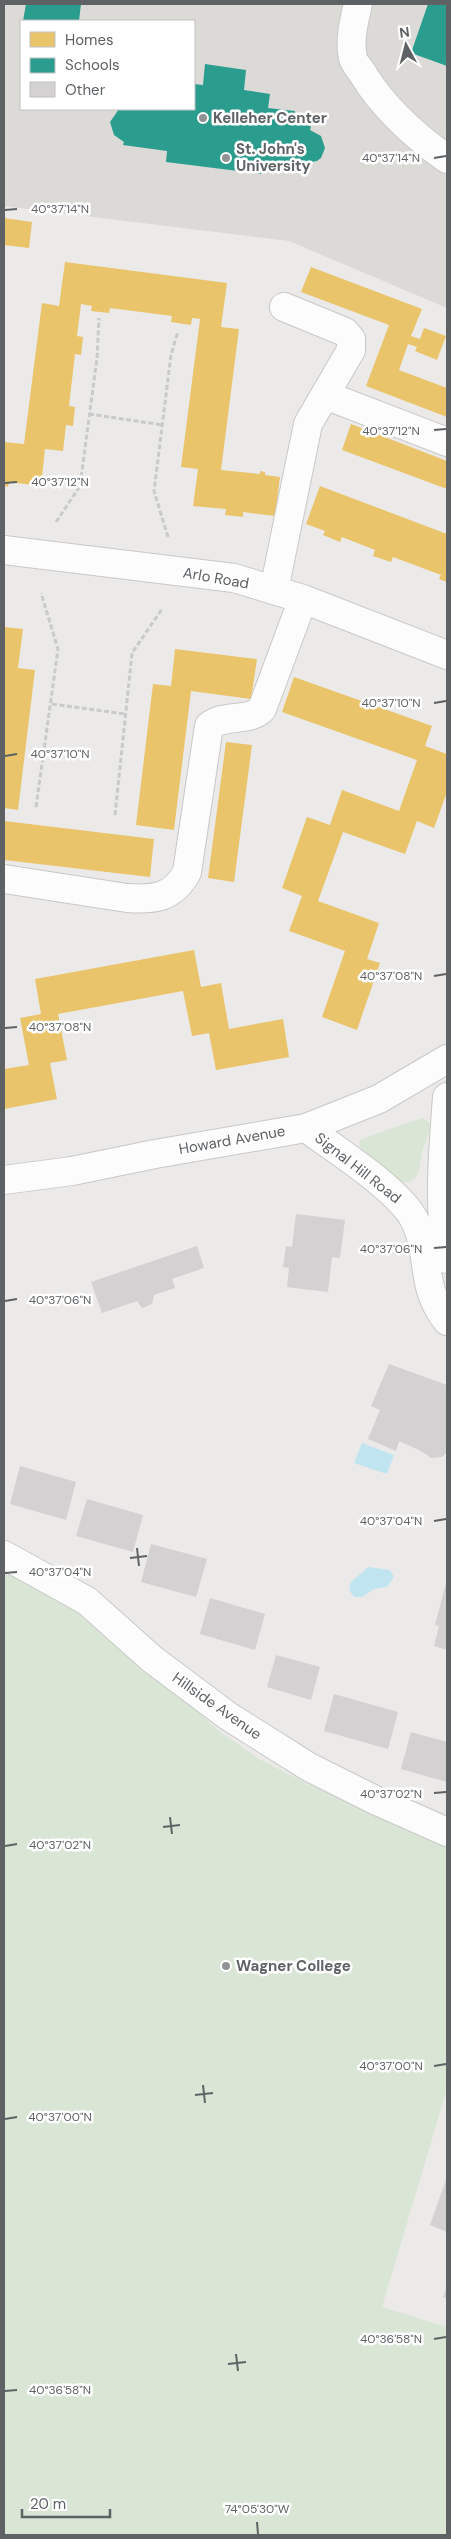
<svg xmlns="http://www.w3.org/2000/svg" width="451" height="2539" font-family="'DM Sans',sans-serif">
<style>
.education{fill:#dcdad7;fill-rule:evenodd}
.green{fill:#d9e6d5}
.water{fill:#c1e4f1}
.homes{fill:#e9c46a}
.schools{fill:#2a9d8f}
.building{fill:#d3d1d1}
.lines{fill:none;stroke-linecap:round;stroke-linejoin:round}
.minor-casing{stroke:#c9c8c8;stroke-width:30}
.path{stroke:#c7cbc9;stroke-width:3;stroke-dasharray:5 2.5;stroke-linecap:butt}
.minor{stroke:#fcfcfc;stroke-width:28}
.ticks{fill:none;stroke:#5e6265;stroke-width:2}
.poi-dot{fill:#909293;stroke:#fff;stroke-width:2}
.labels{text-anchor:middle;stroke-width:5;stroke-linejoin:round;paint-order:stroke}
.poi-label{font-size:15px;font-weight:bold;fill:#5e6265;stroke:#fff;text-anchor:start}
.street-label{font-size:15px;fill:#5e6265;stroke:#fff}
.ticks-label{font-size:12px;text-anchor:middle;fill:#5e6265;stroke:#fff;stroke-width:5;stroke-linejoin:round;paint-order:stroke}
</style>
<rect width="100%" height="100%" fill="#eceae8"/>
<path class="education" d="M4 4H447V308L289 241 4 206ZM21 21H194V109H21Z"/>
<path class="green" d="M422 1118 429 1122C432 1132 425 1142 422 1152 420 1160 421 1172 415 1178 400 1194 369 1160 360 1147L359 1141 364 1138Z
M4 1565 73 1601 219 1731 261 1760 308 1784 378 1817 447 1843V2089L382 2307 447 2327V2535H4Z"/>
<path class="water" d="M362 1443 394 1455 387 1474 354 1463Z
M368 1567 390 1570 394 1577 387 1587 374 1589 362 1597H354L349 1590 351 1582Z"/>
<path class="homes" d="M4 218 32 222 29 248 4 245Z
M65 262 227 283 221 327 239 329 221 470 260 474V471L265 472V475L280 477 275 516 243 512V517L225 515 226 509 193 506 198 469 181 467 200 319 192 318 191 325 171 322 172 316 110 308 109 313 91 311 92 306 81 304 77 336 83 337 81 355 75 354 69 406 75 407 73 426 66 425 63 451 45 449 41 486 9 482 8 487 4 486V442L24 444 42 303 59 306Z
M311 267 422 309 411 336 420 339 424 328 446 336 437 360 415 351 417 347 408 344 399 370 447 388V417L366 386 389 325 301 292Z
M351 424 447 461V489L342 450Z
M320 486 447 534V582L439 579 441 575 393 557 391 562 373 556 375 550 342 537 340 542 323 535 325 531 306 524Z
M4 627 23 629 18 668 35 670 18 810 4 808Z
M175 649 257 659 251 699 191 691 174 830 136 825 153 684 171 686Z
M294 677 432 726 425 746 447 754V792L434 828 417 821 405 854 343 832 318 901 379 923 367 959 380 963 357 1030 322 1017 345 951 289 931 302 896 282 888 307 817 330 825 342 790 399 811 417 760 282 712Z
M226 742 252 745 234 882 208 878Z
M4 821 154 839 150 877 4 860Z
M194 950 201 987 221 983 229 1029 283 1019 289 1057 216 1070 209 1033 192 1036 183 991 58 1014 67 1060 50 1063 57 1099 4 1109V1069L29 1065 20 1018 41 1014 35 979Z"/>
<path class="schools" d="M26 4H81L79 21H23Z
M428 4H447V66L411 53Z
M205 64 246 70 244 90 270 94 268 108 295 111 293 124 311 126 310 130 321 136 325 148 321 158 317 161 306 163 305 167 263 161 261 174 166 162 167 151 123 145 124 142 114 135 110 122 119 109H194V84L203 85Z"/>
<path class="building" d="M296 1214 345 1220 340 1258 332 1257 328 1292 287 1287 289 1268 283 1267 286 1246 292 1247Z
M197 1246 204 1268 172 1279 175 1288 154 1295 152 1304 142 1308 137 1301 102 1313 91 1282Z
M389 1364 447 1385V1452L442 1457 431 1458 421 1451 399 1441 396 1451 368 1439 380 1410 371 1406Z
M20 1466 76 1482 66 1520 10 1504Z
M87 1499 143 1515 133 1552 76 1536Z
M151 1544 207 1559 196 1597 141 1582Z
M447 1579V1650L434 1646 439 1626 435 1625Z
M210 1598 265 1614 255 1650 200 1634Z
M276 1655 320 1667 311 1700 267 1687Z
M334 1694 398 1712 388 1749 324 1731Z
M411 1732 447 1742V1782L401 1769Z
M447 2177V2232L430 2225Z
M447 2287V2298L443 2297Z"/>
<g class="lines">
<g class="minor-casing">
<path id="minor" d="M358 4C354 21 349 40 353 58 354 63 360 69 363 74 384 109 415 136 447 159
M325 395 447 442
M4 550 234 578 303 599 447 655
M274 590 308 424 351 350V339L345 332 284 307
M4 879 127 898C154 900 173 898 187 872L209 726C226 713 247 723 262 709L303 599
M447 1097C443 1150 438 1206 447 1259
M306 1128C335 1149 401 1191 415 1221 432 1257 419 1285 447 1321
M4 1180 72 1171 155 1154 306 1128 379 1099 447 1059
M4 1555 87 1601 152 1659 228 1716 309 1767 377 1801 447 1832"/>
</g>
<path class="path" d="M89 414 163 425
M56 522 80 486 97 358 99 318
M168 537 154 491 171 355 178 331
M52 704 125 714
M36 807 58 649 41 593
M115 815 132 653 162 609"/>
<use href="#minor" class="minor"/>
</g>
<path class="ticks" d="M434 158 446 156M5 210 17 209M434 430 446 429M5 483 17 482M434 703 446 701M5 756 17 754M434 976 446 974M5 1028 17 1027M434 1248 446 1247M5 1301 17 1299M434 1521 446 1519M137 1548 139 1566M130 1558 147 1556M5 1573 17 1572M434 1793 446 1792M170 1817 172 1834M163 1827 180 1825M5 1846 17 1844M434 2066 446 2064M203 2085 205 2103M195 2095 213 2093M5 2119 17 2117M434 2339 446 2337M236 2354 238 2371M228 2364 246 2362M5 2391 17 2390M257 2522 258 2534"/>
<g class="poi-dot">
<circle cx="203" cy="118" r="5"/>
<circle cx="226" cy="158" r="5"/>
<circle cx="226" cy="1966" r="5"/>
</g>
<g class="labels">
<g class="poi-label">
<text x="213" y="123">Kelleher Center</text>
<text x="236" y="154">St. John's<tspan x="236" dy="17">University</tspan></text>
<text x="236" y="1971">Wagner College</text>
</g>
<g class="street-label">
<text transform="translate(216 578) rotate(10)" y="5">Arlo Road</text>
<text transform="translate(232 1140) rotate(-10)" y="5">Howard Avenue</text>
<text transform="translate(358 1168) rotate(38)" y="5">Signal Hill Road</text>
<text transform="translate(217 1706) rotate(35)" y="5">Hillside Avenue</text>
</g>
</g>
<g class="ticks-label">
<text x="391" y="162">40°37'14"N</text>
<text x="60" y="213">40°37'14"N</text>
<text x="391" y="435">40°37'12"N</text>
<text x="60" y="486">40°37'12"N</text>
<text x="391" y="707">40°37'10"N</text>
<text x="60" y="758">40°37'10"N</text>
<text x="391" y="980">40°37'08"N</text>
<text x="60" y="1031">40°37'08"N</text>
<text x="391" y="1253">40°37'06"N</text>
<text x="60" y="1304">40°37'06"N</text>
<text x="391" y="1525">40°37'04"N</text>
<text x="60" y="1576">40°37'04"N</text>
<text x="391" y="1798">40°37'02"N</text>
<text x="60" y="1849">40°37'02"N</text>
<text x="391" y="2070">40°37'00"N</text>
<text x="60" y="2121">40°37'00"N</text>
<text x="391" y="2343">40°36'58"N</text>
<text x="60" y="2394">40°36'58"N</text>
<text x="257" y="2513">74°05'30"W</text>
</g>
<rect width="451" height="2539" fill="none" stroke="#5e6265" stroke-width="10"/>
<rect x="20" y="20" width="175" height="90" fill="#ffffff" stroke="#bfc0c1"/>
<rect x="30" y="32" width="25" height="15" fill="#e9c46a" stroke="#bfc0c1"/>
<text x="65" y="45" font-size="15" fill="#5e6265">Homes</text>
<rect x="30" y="58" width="25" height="15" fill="#2a9d8f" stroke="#bfc0c1"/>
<text x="65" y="70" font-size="15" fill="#5e6265">Schools</text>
<rect x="30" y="82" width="25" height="15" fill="#d3d1d1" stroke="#bfc0c1"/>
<text x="65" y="95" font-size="15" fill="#5e6265">Other</text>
<g transform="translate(406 45) rotate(353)" stroke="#ffffff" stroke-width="4" paint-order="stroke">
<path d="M0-4L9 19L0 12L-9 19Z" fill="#5e6265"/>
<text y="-8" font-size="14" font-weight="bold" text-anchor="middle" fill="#5e6265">N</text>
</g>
<path d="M22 2509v8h88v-8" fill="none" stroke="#5e6265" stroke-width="2.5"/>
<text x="30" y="2509" font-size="15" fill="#5e6265" stroke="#ffffff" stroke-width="4" paint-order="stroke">20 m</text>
</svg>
